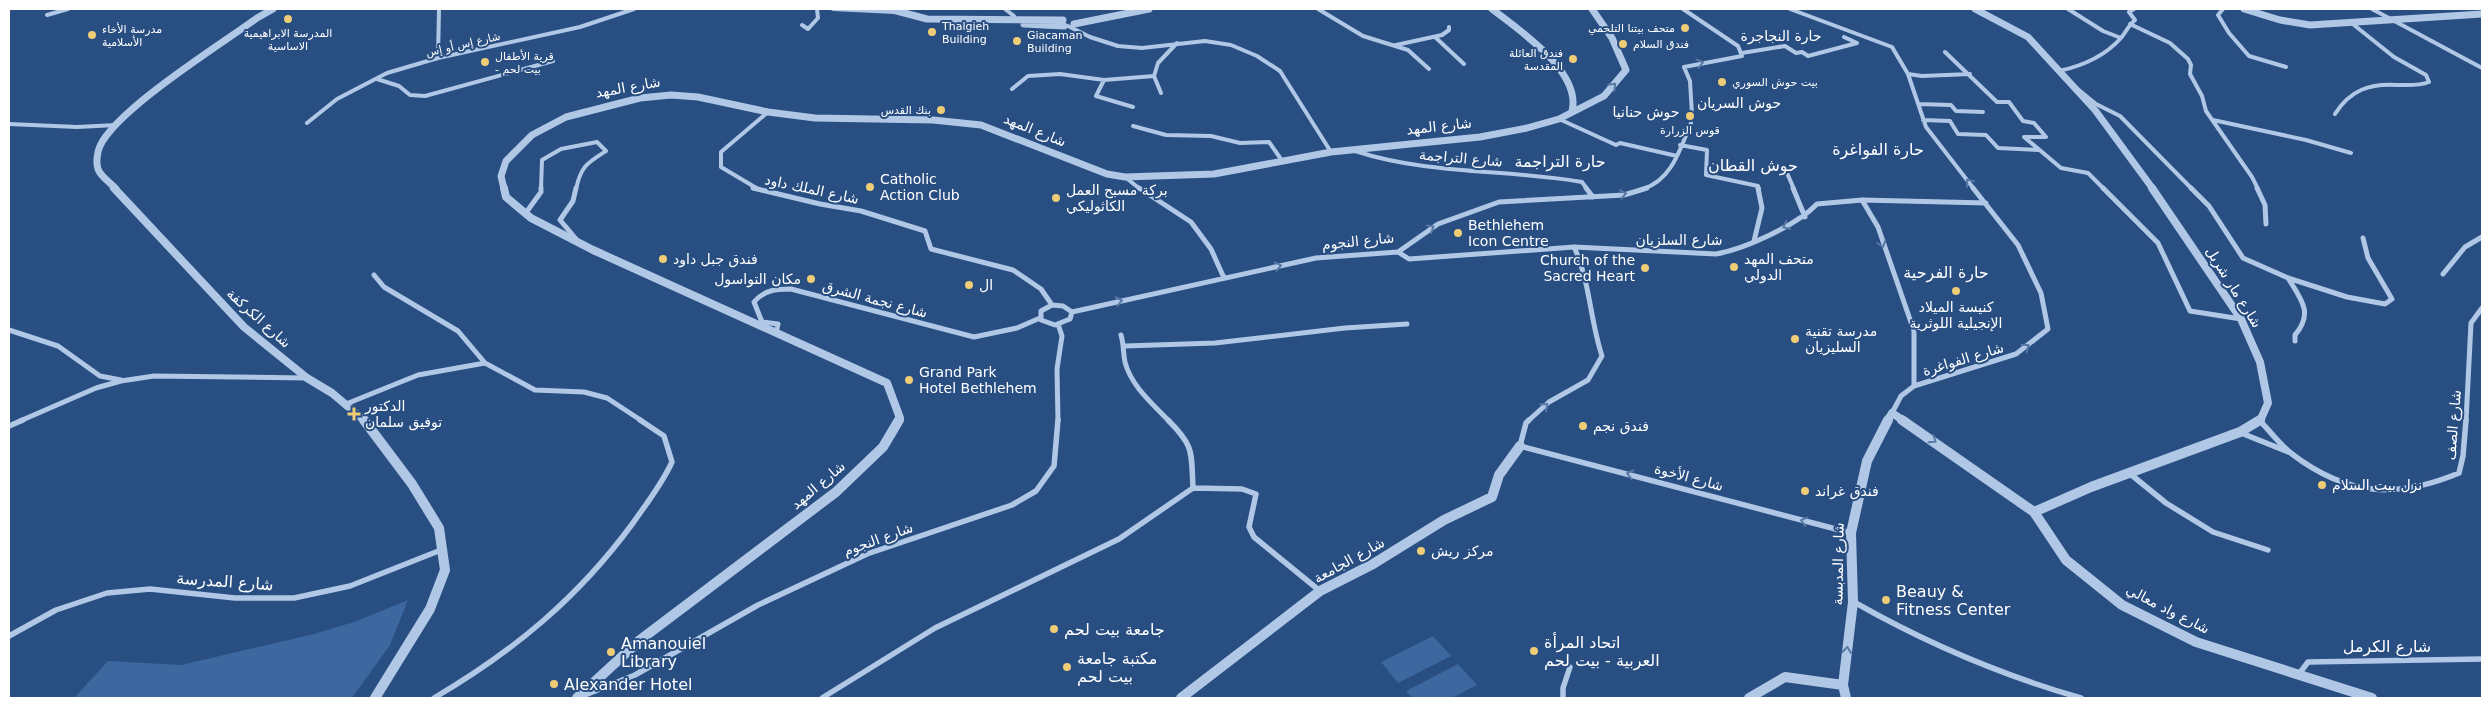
<svg xmlns="http://www.w3.org/2000/svg" width="2491" height="707" font-family="'DejaVu Sans',Vazirmatn,sans-serif">
<style>
.green{fill:#3c679f}
.lines{fill:none;stroke-linecap:round;stroke-linejoin:round}
.minor-far2{stroke:#b0c8e6;stroke-width:4}
.minor-far1{stroke:#b0c8e6;stroke-width:5}
.minor{stroke:#b0c8e6;stroke-width:5.5}
.tertiary-far2{stroke:#b0c8e6;stroke-width:7}
.tertiary-far1{stroke:#b0c8e6;stroke-width:8}
.tertiary{stroke:#b0c8e6;stroke-width:10}
.oneway{stroke:#5879a5}
.poi-dot{fill:#eecd76;stroke:#284e82;stroke-width:2}
.labels{text-anchor:middle;stroke-width:4;stroke-linejoin:round;paint-order:stroke}
.far-poi-label{font-size:11px;fill:#fff;stroke:#284e82;text-anchor:start}
.far-street-label{font-size:11px;fill:#fff;stroke:#284e82}
.far-quarter-label{font-size:14px;fill:#fff;stroke:#284e82}
.street-label{font-size:14px;fill:#fff;stroke:#284e82}
.poi-label{font-size:14px;fill:#fff;stroke:#284e82;text-anchor:start}
.quarter-label{font-size:16px;fill:#fff;stroke:#284e82}
.near-street-label{font-size:16px;fill:#fff;stroke:#284e82}
.near-poi-label{font-size:16px;fill:#fff;stroke:#284e82;text-anchor:start}
</style>
<rect width="100%" height="100%" fill="#284e82"/>
<path class="green" d="M408 600 390 645 352 698H74L108 661 181 665 314 634 357 621Z
M1433 636 1451 656 1398 683 1381 662Z
M1458 664 1477 685 1452 698H1412L1406 691Z"/>
<g class="lines">
<path class="minor-far2" d="M833 9 895 12
M1005 9 1014 16 1012 20
M1318 9 1363 36 1408 50 1429 69
M1683 9 1738 46 1742 56 1684 67 1690 81 1692 115
M1790 9 1892 47 1908 74 1926 127 1974 189
M2068 9 2103 31 2121 38
M2223 9 2218 15 2229 33 2249 56 2286 67
M2372 9 2482 68
M47 15 68 9
M2130 24 2170 43 2188 59 2191 65 2190 74 2202 96 2206 111 2252 177 2258 189
M802 25 808 29 818 18 817 9
M1068 26 1090 37 1118 46 1142 48 1205 41 1231 45 1257 56 1280 71 1331 152
M1435 37 1464 64
M1396 45 1442 35 1449 30V27
M1945 52 1997 102H2009L2023 121 2034 123 2046 137H2024L2061 168 2088 173 2104 189
M1742 53 1785 46 1796 53 1802 52 1808 56 1857 43 1844 37
M438 58 439 9
M2059 71C2082 66 2105 56 2121 38 2126 32 2128 26 2135 20L2129 12 2134 9
M1908 74 1922 76 1970 74
M1154 76 1161 93
M377 79 399 86 410 95 425 96 553 61
M1104 80 1096 96 1133 107
M2074 86 2096 104 2120 116 2192 189
M1012 89 1028 76 1060 74 1104 80 1154 76 1158 63 1177 43
M1918 104 1951 105 1956 111 1983 112
M2335 114C2350 90 2370 83 2398 85 2409 85 2419 86 2429 82L2426 75 2394 57 2349 21
M1559 119 1616 145 1620 143 1677 156
M1923 120 1950 121 1958 134 1986 135 1998 148 2039 150
M2213 120 2306 140 2351 153
M307 123 337 99 387 73 438 58 580 27 634 9
M9 124 77 127 116 125
M1133 126 1166 135 1211 136 1240 143 1269 142 1283 162
M1680 145 1707 150 1706 175 1758 186 1759 189
M1355 151C1429 175 1506 169 1582 182L1587 189
M1787 173 1794 189
M1125 177 1140 189
M541 189 542 160 561 149 597 142 606 151C587 163 581 166 576 189
M758 189 721 167V152L768 112
M1643 189C1672 180 1680 149 1691 123"/>
<path class="minor-far1" d="M576 188 573 201 560 220 576 239
M753 188 820 204 861 211 925 231 931 249 1013 270 1041 289 1052 305
M1139 188 1191 222 1211 249 1224 278
M1586 188 1593 197
M1793 188 1805 217
M2103 188 2158 243 2190 311 2241 319
M2191 188 2209 206 2243 258 2288 278 2347 297 2385 304 2392 299 2368 258 2363 238
M2257 188 2265 205 2266 224
M1862 200 1878 227 1914 331V386
M525 214 541 192V188
M1754 241 1762 208 1758 188
M1398 252 1409 259 1574 247 1716 254C1745 249 1797 225 1817 204L1862 200 1986 203
M2443 274 2465 247 2482 237
M374 275 384 287 458 331 485 363 535 390 584 392 607 398 642 421
M2288 278C2301 299 2314 313 2295 335V341
M1052 305 1063 306 1072 312 1070 319 1055 325 1041 320V311Z
M1072 312 1316 258 1398 252 1438 224 1499 202 1624 195 1647 188
M9 330 58 346 100 376 121 380
M776 333 778 324 762 322 754 302C764 290 776 289 791 289L974 337 1017 328 1040 318
M1121 335C1124 345 1123 353 1125 362 1131 386 1153 404 1169 421
M1125 346 1215 343 1345 328 1407 324
M346 404 418 375 485 363
M1892 413 1901 396 1914 386 2016 354 2048 329 2041 293 2018 245 1973 188
M20 421 96 388 121 381 154 376 306 378
M1058 421 1057 369 1062 336 1058 324
M1528 421 1549 402 1588 380 1602 356C1590 320 1590 281 1574 247
M2466 421 2471 323 2482 308"/>
<path class="minor" d="M1168 420C1195 447 1191 452 1193 488L1242 489 1256 494 1249 527 1254 537 1320 591
M1529 420 1526 423 1520 446 1851 533
M2260 421C2271 432 2280 445 2292 454 2347 496 2397 499 2459 473L2463 456 2466 420
M9 426 23 420
M2241 433 2291 453
M2129 473 2166 503 2213 532 2268 550
M1854 602C1926 643 2001 675 2081 698
M9 636 56 610 107 593 150 589 235 598H294L350 586 441 550
M2299 674 2308 662 2482 659
M585 695 635 675 758 605 867 554 1012 505 1036 491 1054 466 1058 420
M434 698C514 651 578 598 633 523 647 503 662 484 672 462L664 436 640 420
M822 698 935 628 1119 539 1193 488
M1563 698V688L1570 667"/>
<path class="tertiary-far2" d="M889 9 927 19 1063 20
M1492 9C1519 30 1582 72 1572 111
M1975 9 2028 37 2095 110 2153 189
M2244 9 2280 20 2310 25 2482 14
M1024 24 1064 26
M1074 24 1149 9
M116 189C111 183 100 176 98 169 96 163 97 152 100 146 117 109 220 45 257 18L273 9
M504 189 501 176 506 161 532 135 566 117 640 98 671 95 698 97 768 112 815 118 933 120 981 125 1107 174 1125 177 1214 174 1331 152 1480 137 1527 128 1559 119 1604 96 1626 70 1612 38 1592 9"/>
<path class="tertiary-far1" d="M114 188 244 327 307 378 332 393 365 421
M504 188 506 197 531 218 593 250 887 383 900 418 898 421
M2152 188 2241 319 2260 362 2268 403 2260 421
M1887 421 1892 413 1904 421"/>
<path class="tertiary" d="M364 420 412 484 439 528 445 570 430 609 375 698
M1902 420 2034 512 2066 560 2122 605 2196 642 2372 698
M2034 512 2091 487 2240 432 2260 420
M577 698 640 640 836 492 883 447 899 420
M1181 698 1320 591 1373 564 1444 520 1492 497 1499 475 1520 446
M1749 698 1785 677 1843 685
M1846 698 1843 685 1853 602 1851 533 1867 461 1888 420"/>
</g>
<defs><path id="oneway-chevron" d="M-2-3.5L2.5 0L-2 3.5" fill="none" stroke-width="1.6" stroke-linecap="round" stroke-linejoin="round" transform="scale(1.25)"/></defs>
<g class="oneway">
<use href="#oneway-chevron" transform="translate(1700 63) rotate(-14)"/>
<use href="#oneway-chevron" transform="translate(1613 86) rotate(-46)"/>
<use href="#oneway-chevron" transform="translate(1969 182) rotate(-129)"/>
<use href="#oneway-chevron" transform="translate(1623 194) rotate(-11)"/>
<use href="#oneway-chevron" transform="translate(1786 226) rotate(154)"/>
<use href="#oneway-chevron" transform="translate(1431 228) rotate(-31)"/>
<use href="#oneway-chevron" transform="translate(1882 244) rotate(72)"/>
<use href="#oneway-chevron" transform="translate(1278 266) rotate(-12)"/>
<use href="#oneway-chevron" transform="translate(1119 301) rotate(-12)"/>
<use href="#oneway-chevron" transform="translate(2026 347) rotate(-38)"/>
<use href="#oneway-chevron" transform="translate(1545 406) rotate(-41)"/>
<use href="#oneway-chevron" transform="translate(1933 440) rotate(34)"/>
<use href="#oneway-chevron" transform="translate(1630 474) rotate(-166)"/>
<use href="#oneway-chevron" transform="translate(1804 521) rotate(-165)"/>
<use href="#oneway-chevron" transform="translate(1847 650) rotate(-83)"/>
</g>
<g class="poi-dot">
<circle cx="288" cy="19" r="5"/>
<circle cx="1685" cy="28" r="5"/>
<circle cx="932" cy="32" r="5"/>
<circle cx="92" cy="35" r="5"/>
<circle cx="1017" cy="41" r="5"/>
<circle cx="1623" cy="44" r="5"/>
<circle cx="1573" cy="59" r="5"/>
<circle cx="485" cy="62" r="5"/>
<circle cx="1722" cy="82" r="5"/>
<circle cx="941" cy="110" r="5"/>
<circle cx="1690" cy="116" r="5"/>
<circle cx="870" cy="187" r="5"/>
<circle cx="1056" cy="198" r="5"/>
<circle cx="1458" cy="233" r="5"/>
<circle cx="663" cy="259" r="5"/>
<circle cx="1734" cy="267" r="5"/>
<circle cx="1645" cy="268" r="5"/>
<circle cx="811" cy="279" r="5"/>
<circle cx="969" cy="285" r="5"/>
<circle cx="1956" cy="291" r="5"/>
<circle cx="1795" cy="339" r="5"/>
<circle cx="909" cy="380" r="5"/>
<path d="M351.5 406.5h5v5h5v5h-5v5h-5v-5h-5v-5h5z"/>
<circle cx="1583" cy="426" r="5"/>
<circle cx="2322" cy="485" r="5"/>
<circle cx="1805" cy="491" r="5"/>
<circle cx="1421" cy="551" r="5"/>
<circle cx="1886" cy="600" r="5"/>
<circle cx="1054" cy="629" r="5"/>
<circle cx="1534" cy="651" r="5"/>
<circle cx="611" cy="652" r="5"/>
<circle cx="1067" cy="667" r="5"/>
<circle cx="554" cy="684" r="5"/>
</g>
<g class="labels">
<g class="far-poi-label">
<text x="942" y="30">Thalgieh<tspan x="942" dy="13">Building</tspan></text>
<text x="1675" y="32" text-anchor="end">متحف بيتنا التلحمي</text>
<text x="102" y="33">مدرسة الأخاء<tspan x="102" dy="13">الأسلامية</tspan></text>
<text x="288" y="37" text-anchor="middle">المدرسة الابراهيمية<tspan x="288" dy="13">الاساسية</tspan></text>
<text x="1027" y="39">Giacaman<tspan x="1027" dy="13">Building</tspan></text>
<text x="1633" y="48">فندق السلام</text>
<text x="1563" y="57" text-anchor="end">فندق العائلة<tspan x="1563" dy="13">المقدسة</tspan></text>
<text x="495" y="60">قرية الأطفال<tspan x="495" dy="13">- بيت لحم</tspan></text>
<text x="1732" y="86">بيت حوش السوري</text>
<text x="931" y="114" text-anchor="end">بنك القدس</text>
<text x="1690" y="134" text-anchor="middle">قوس الزرارة</text>
</g>
<g class="far-street-label">
<text transform="translate(463 44) rotate(-13)" y="4">شارع إس أو إس</text>
</g>
<g class="far-quarter-label">
<text x="1781" y="41">حارة النجاجرة</text>
<text x="1739" y="108">حوش السريان</text>
<text x="1646" y="117">حوش حنانيا</text>
</g>
<g class="street-label">
<text transform="translate(628 87) rotate(-10)" y="5">شارع المهد</text>
<text transform="translate(1439 126) rotate(-6)" y="5">شارع المهد</text>
<text transform="translate(1035 130) rotate(22)" y="5">شارع المهد</text>
<text transform="translate(1461 158) rotate(5)" y="5">شارع التراجمة</text>
<text transform="translate(812 189) rotate(12)" y="5">شارع الملك داود</text>
<text x="1679" y="245">شارع السلزيان</text>
<text transform="translate(1358 241) rotate(-6)" y="5">شارع النجوم</text>
<text transform="translate(2234 287) rotate(58)" y="5">شارع مار شربل</text>
<text transform="translate(875 299) rotate(15)" y="5">شارع نجمة الشرق</text>
<text transform="translate(259 318) rotate(42)" y="5">شارع الكركفة</text>
<text transform="translate(1963 359) rotate(-17)" y="5">شارع الفواغرة</text>
<text transform="translate(2453 425) rotate(-85)" y="5">شارع الصف</text>
<text transform="translate(1689 477) rotate(15)" y="5">شارع الأخوة</text>
<text transform="translate(818 485) rotate(-40)" y="5">شارع المهد</text>
<text transform="translate(878 539) rotate(-20)" y="5">شارع النجوم</text>
<text transform="translate(1349 560) rotate(-29)" y="5">شارع الجامعة</text>
<text transform="translate(1838 564) rotate(-89)" y="5">شارع المدبسة</text>
<text transform="translate(2168 609) rotate(27)" y="5">شارع واد معالي</text>
</g>
<g class="poi-label">
<text x="880" y="184">Catholic<tspan x="880" dy="16">Action Club</tspan></text>
<text x="1066" y="195">بركة مسبح العمل<tspan x="1066" dy="16">الكاثوليكي</tspan></text>
<text x="1468" y="230">Bethlehem<tspan x="1468" dy="16">Icon Centre</tspan></text>
<text x="673" y="264">فندق جبل داود</text>
<text x="1744" y="264">متحف المهد<tspan x="1744" dy="16">الدولي</tspan></text>
<text x="1635" y="265" text-anchor="end">Church of the<tspan x="1635" dy="16">Sacred Heart</tspan></text>
<text x="801" y="284" text-anchor="end">مكان التواسول</text>
<text x="979" y="290">ال</text>
<text x="1956" y="312" text-anchor="middle">كنيسة الميلاد<tspan x="1956" dy="16">الإنجيلية اللوثرية</tspan></text>
<text x="1805" y="336">مدرسة تقنية<tspan x="1805" dy="16">السليزيان</tspan></text>
<text x="919" y="377">Grand Park<tspan x="919" dy="16">Hotel Bethlehem</tspan></text>
<text x="365" y="411">الدكتور<tspan x="365" dy="16">توفيق سلمان</tspan></text>
<text x="1593" y="431">فندق نجم</text>
<text x="2332" y="490">نزل بيت السلام</text>
<text x="1815" y="496">فندق غراند</text>
<text x="1431" y="556">مركز ريش</text>
</g>
<g class="quarter-label">
<text x="1878" y="155">حارة الفواغرة</text>
<text x="1560" y="167">حارة التراجمة</text>
<text x="1753" y="171">حوش القطان</text>
<text x="1946" y="278">حارة الفرحية</text>
</g>
<g class="near-street-label">
<text transform="translate(225 581) rotate(4)" y="6">شارع المدرسة</text>
<text x="2387" y="652">شارع الكرمل</text>
</g>
<g class="near-poi-label">
<text x="1896" y="597">Beauy &amp;<tspan x="1896" dy="18">Fitness Center</tspan></text>
<text x="1064" y="635">جامعة بيت لحم</text>
<text x="1544" y="648">اتحاد المرأة<tspan x="1544" dy="18">العربية - بيت لحم</tspan></text>
<text x="621" y="649">Amanouiel<tspan x="621" dy="18">Library</tspan></text>
<text x="1077" y="664">مكتبة جامعة<tspan x="1077" dy="18">بيت لحم</tspan></text>
<text x="564" y="690">Alexander Hotel</text>
</g>
</g>
<rect width="2491" height="707" fill="none" stroke="#ffffff" stroke-width="20"/>
</svg>
